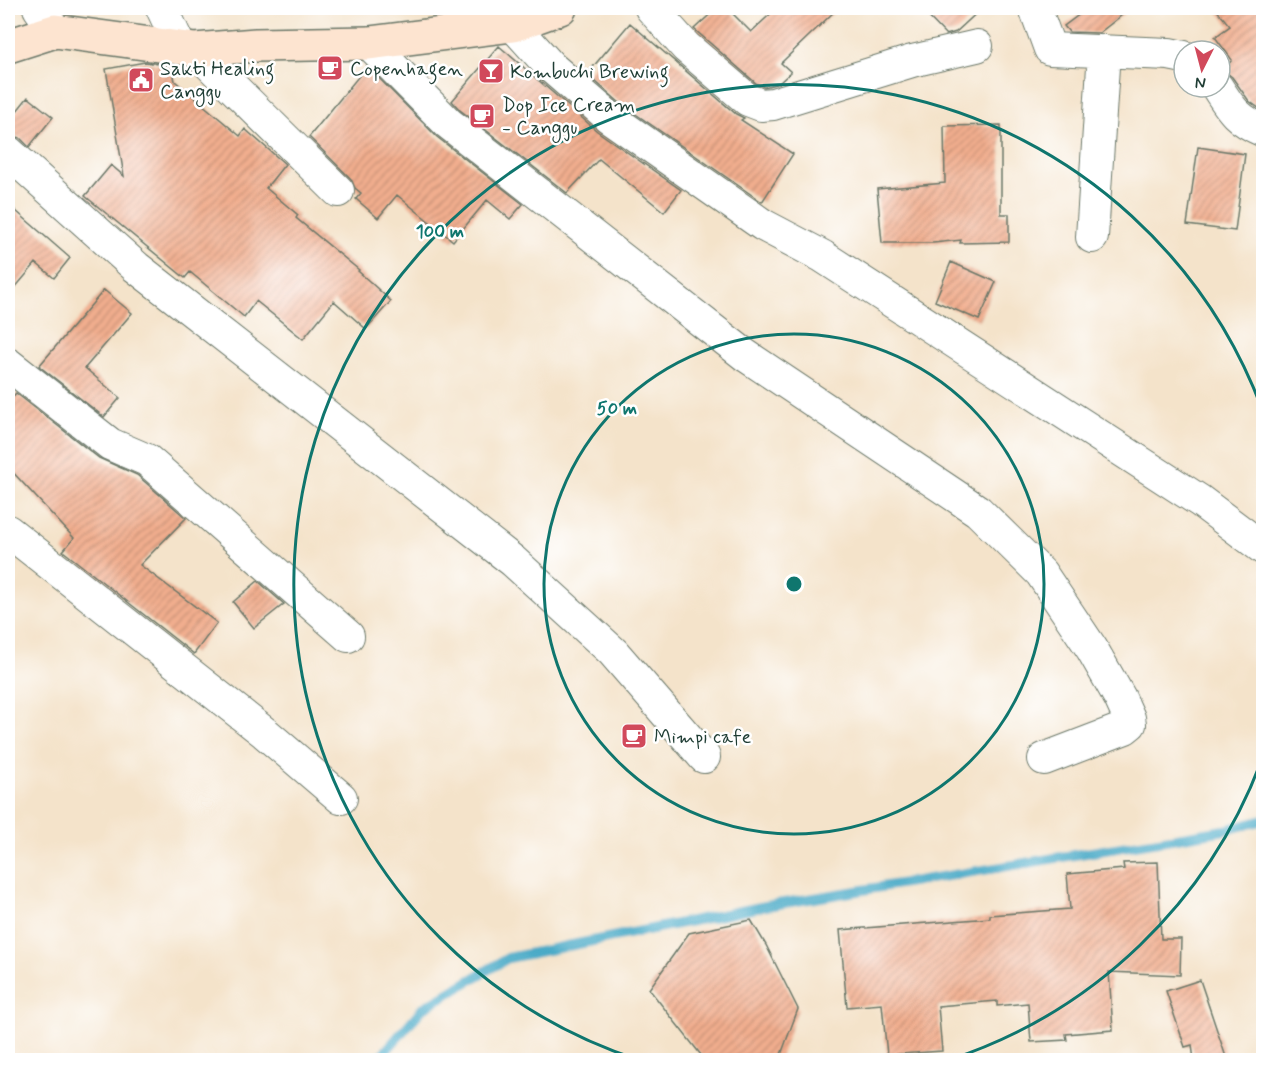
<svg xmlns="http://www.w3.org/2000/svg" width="1271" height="1068" font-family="Mynerve,sans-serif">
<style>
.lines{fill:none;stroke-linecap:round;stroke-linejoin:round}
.stream{stroke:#46a9c6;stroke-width:10}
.building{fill:url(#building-hatch)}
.street-casing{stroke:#6a7768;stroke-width:34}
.secondary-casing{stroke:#6a7768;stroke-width:36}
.street{stroke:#fff;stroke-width:32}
.secondary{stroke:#fde4d0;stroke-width:33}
.ring{fill:none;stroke:#0f766e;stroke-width:3}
.labels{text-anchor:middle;stroke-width:5;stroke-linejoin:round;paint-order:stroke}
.poi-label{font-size:20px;fill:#1f3d34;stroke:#fff;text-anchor:start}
.centre{fill:#0f766e;stroke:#fff;stroke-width:3}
.ring-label{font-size:18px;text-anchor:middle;font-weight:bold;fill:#0f766e;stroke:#fff;stroke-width:5;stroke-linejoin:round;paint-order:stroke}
</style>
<defs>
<pattern id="building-hatch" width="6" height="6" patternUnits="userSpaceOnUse" patternTransform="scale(1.5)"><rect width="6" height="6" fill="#f2ae8e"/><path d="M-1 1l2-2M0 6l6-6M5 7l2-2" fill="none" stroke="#c38f75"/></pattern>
</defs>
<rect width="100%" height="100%" fill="#fff"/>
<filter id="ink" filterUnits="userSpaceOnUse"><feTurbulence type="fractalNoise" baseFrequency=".0167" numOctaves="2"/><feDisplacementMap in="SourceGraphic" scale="12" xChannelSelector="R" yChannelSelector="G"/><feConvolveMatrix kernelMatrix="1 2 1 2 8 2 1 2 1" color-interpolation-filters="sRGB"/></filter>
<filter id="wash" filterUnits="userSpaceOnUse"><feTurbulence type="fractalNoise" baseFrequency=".008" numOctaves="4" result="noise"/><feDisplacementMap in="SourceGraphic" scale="24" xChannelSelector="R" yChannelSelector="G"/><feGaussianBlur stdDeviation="1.35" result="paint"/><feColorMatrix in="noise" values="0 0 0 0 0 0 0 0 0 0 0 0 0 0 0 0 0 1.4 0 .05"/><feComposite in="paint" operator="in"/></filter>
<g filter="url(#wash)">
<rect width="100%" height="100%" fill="#f4e3ca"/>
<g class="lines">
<path class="stream" d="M378 1060 423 1008 508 958 766 906 1225 830 1264 820"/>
</g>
<g id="blocks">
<path class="building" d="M717 8H727L751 32 777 8H838L781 63 791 72 779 83 764 87 757 84 694 29Z
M920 8H982L956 32 946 35Z
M1088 8H1131L1099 33 1069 32 1064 26Z
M1215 8H1263V111L1249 101 1232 77 1223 70 1232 60 1215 37 1230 26Z
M630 23 736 114 744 118 741 120 793 154 762 202 620 103 587 74Z
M499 46 597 131 681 190 664 212 599 159 567 193 460 110 452 101Z
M145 62 172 66 175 81 240 136 245 129 285 164 266 188 298 215 296 218 359 270 358 271 391 301 366 329 334 301 303 339 256 301 244 317 190 272 185 278 85 196 111 165 124 176 106 69Z
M367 66 437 137 523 204 510 219 487 200 453 241 397 195 378 218 356 199 361 193 355 188 351 179 309 137Z
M28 97 53 117 29 147 20 138 8 135V122Z
M1001 125V214H1009V242L960 243 961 240 933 243H882L877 189 945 183 944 126Z
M1198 147 1245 154 1235 231 1187 225Z
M8 204 70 258 54 278 36 263 8 296Z
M951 262 996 282 979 320 935 301Z
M104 290 132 313 85 368 120 398 104 417 39 366Z
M16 393 99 458 137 475 186 518 140 565 217 623 194 654 63 551 74 538 8 467V402Z
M258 581 284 604 254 628 233 602Z
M1158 862 1161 939H1181L1180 975 1109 972 1113 1030 1066 1034 1067 1040 1031 1042 1028 1003 997 1006V1001L938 1006 942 1051 887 1055 882 1004 847 1007 840 930 990 918V915L1070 909 1067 874 1124 869 1123 863Z
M751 920 766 945 798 1009 779 1060H705L649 989 689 933Z
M1200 980 1227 1060H1194L1192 1045 1185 1047 1166 991Z"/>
</g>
</g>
<g filter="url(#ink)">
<use href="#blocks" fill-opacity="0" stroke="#6a7768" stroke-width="1.5"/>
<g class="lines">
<g class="street-casing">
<path id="street" d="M39 8 55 31
M162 8 180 47
M651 8 686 47 748 100 761 105 773 104 912 61 977 46
M1035 8 1050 49 1169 54 1184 57
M513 25 551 67 609 117 763 225 822 256 1200 501 1264 549
M369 43 448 123 745 355 978 511 1041 573 1092 649 1120 698 1129 718 1130 724 1125 728 1044 759
M195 50 338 191
M1217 87C1232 111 1238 120 1264 131
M8 152 136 267 513 561 613 652 704 757
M1092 237 1104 51
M8 364 110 444 147 460 348 636
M8 531 265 733 341 798"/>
</g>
<g class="secondary-casing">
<path id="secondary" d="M8 46 55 31 195 50 256 45 369 43 513 25 560 8"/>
</g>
<use href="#street" class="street"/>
<use href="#secondary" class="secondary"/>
</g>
</g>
<g class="ring">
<circle cx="794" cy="584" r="250"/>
<path d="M1262 759A500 500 0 0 1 949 1060M639 1060A500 500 0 1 1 1262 409"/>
</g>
<defs>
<g id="cafe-square" transform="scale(1.35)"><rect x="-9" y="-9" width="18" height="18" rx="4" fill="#d1495b" stroke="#fff"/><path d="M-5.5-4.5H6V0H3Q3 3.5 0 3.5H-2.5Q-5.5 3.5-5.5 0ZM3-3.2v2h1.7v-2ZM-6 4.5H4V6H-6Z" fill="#fff"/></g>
<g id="bar-square" transform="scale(1.35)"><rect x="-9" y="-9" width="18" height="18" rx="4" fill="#d1495b" stroke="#fff"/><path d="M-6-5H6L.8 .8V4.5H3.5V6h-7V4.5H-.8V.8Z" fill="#fff"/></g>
<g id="civic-square" transform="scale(1.35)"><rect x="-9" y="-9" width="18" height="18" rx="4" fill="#d1495b" stroke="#fff"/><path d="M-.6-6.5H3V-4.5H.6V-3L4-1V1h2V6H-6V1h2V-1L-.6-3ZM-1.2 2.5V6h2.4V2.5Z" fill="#fff"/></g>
</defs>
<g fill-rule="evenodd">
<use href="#cafe-square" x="330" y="68"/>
<use href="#bar-square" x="491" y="71"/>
<use href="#civic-square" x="141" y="80"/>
<use href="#cafe-square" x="482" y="116"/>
<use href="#cafe-square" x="634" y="736"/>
</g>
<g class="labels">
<g class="poi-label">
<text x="160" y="75">Sakti Healing<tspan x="160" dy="23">Canggu</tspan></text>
<text x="350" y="75">Copenhagen</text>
<text x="510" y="78">Kombuchi Brewing</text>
<text x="502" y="111">Dop Ice Cream<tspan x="502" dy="23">- Canggu</tspan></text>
<text x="654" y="743">Mimpi cafe</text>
</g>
</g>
<circle cx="794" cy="584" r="9" class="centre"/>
<g class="ring-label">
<text x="440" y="237">100 m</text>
<text x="617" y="414">50 m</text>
</g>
<rect width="1271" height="1068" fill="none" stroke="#fff" stroke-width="30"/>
<g transform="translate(1202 69) rotate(186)"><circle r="28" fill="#ffffff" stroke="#a5b1ae" stroke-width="1.5"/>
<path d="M0-4.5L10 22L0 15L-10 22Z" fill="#d1495b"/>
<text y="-9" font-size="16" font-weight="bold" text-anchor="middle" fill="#1f3d34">N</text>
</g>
</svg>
